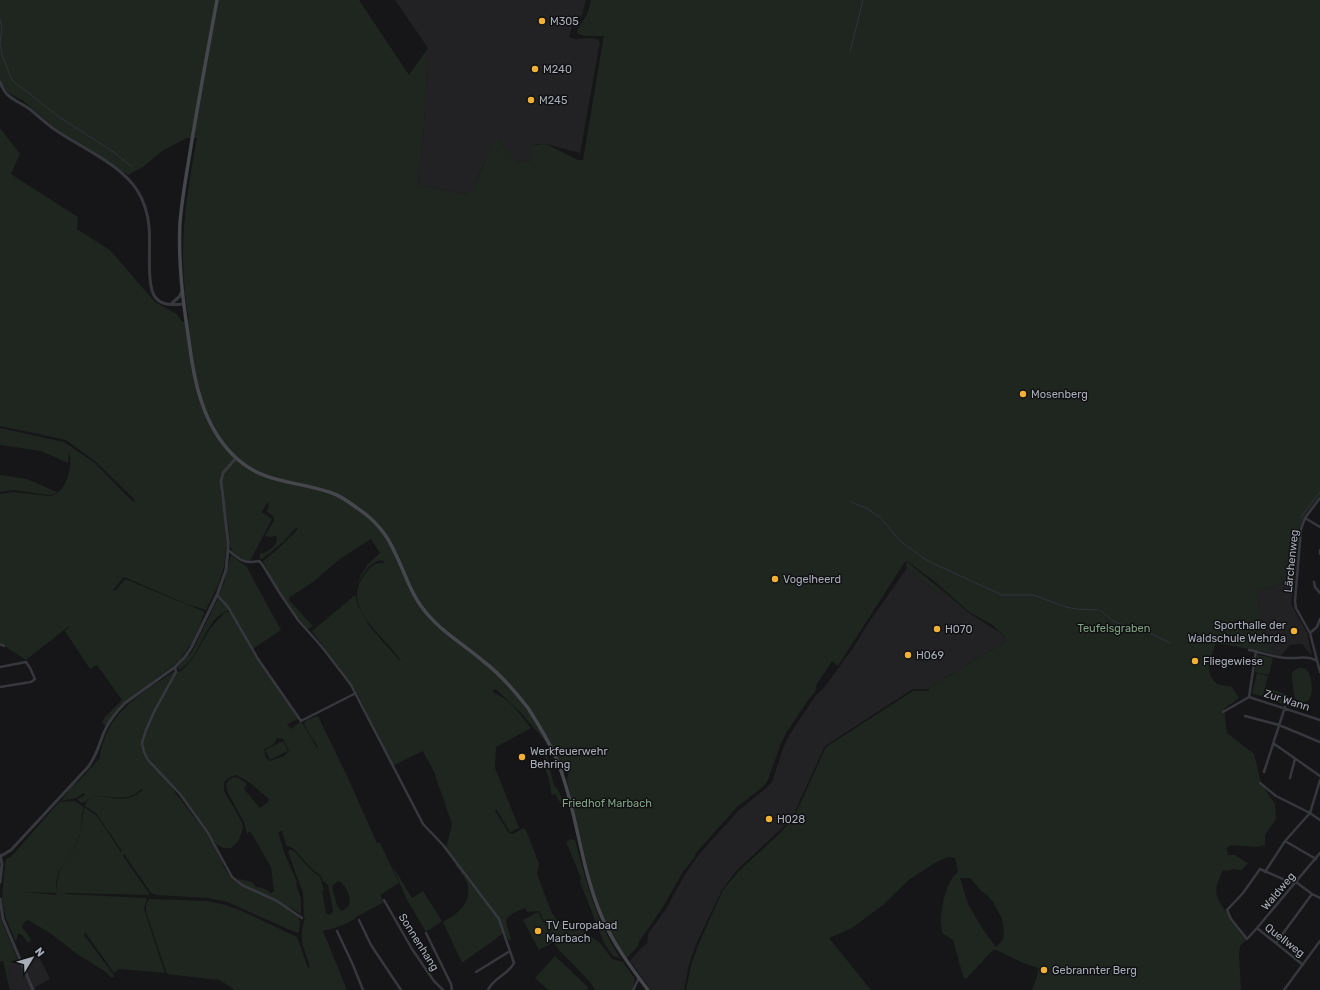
<svg xmlns="http://www.w3.org/2000/svg" width="1320" height="990" font-family="Rubik,sans-serif">
<style>
.built{fill:#222225}
.green{fill:#1e261f;fill-rule:evenodd}
.lines{fill:none;stroke-linecap:round;stroke-linejoin:round}
.stream{stroke:#2c353c;stroke-width:1}
.minor{stroke:#37383d;stroke-width:2.5}
.tertiary{stroke:#37383d;stroke-width:3}
.secondary{stroke:#45474d;stroke-width:3.5}
.poi-dot{fill:#f2b134;stroke:#111113;stroke-width:1.5}
.labels{text-anchor:middle;stroke-width:3;stroke-linejoin:round;paint-order:stroke}
.poi-label{font-size:11px;fill:#a8adb8;stroke:#111113;text-anchor:start}
.street-label{font-size:11px;fill:#a8adb8;stroke:#111113}
.park-label{font-size:11px;fill:#7fa381;stroke:#111113}
</style>
<rect width="100%" height="100%" fill="#161618"/>
<path class="built" d="M395 0H586L582 15 572 26 569 37 574 39 590 38 598 39 600 42 580 153 546 144H537L533 145 532 160 516 162 498 140 482 168 473 189 464 194 418 185 424 125 428 48Z
M907 568 939 594 942 590 969 613 1002 634 1006 639 1003 643 934 685 929 689H913L825 746 800 800 793 818 737 870 722 890 697 942 689 964 684 990H651L630 961 642 947 647 944 648 934 666 909 685 874 700 853 739 810 766 788 772 782 783 748 790 734 816 695 824 688 855 645 867 625Z
M1295 580 1291 604 1307 633 1312 656 1302 644 1290 645 1281 656 1266 653 1257 591Z
M37 953 50 979 35 987V990H13L10 981 9 963 18 960 21 965Z"/>
<path class="green" d="M0 0H359L409 75 428 48 424 125 418 185 464 194 473 189 495 140H498L517 162 532 160 531 148 533 145 546 144 578 160H583L603 41V38L605 36H586L578 34 577 31 587 14 591 0H1320V496L1304 517 1299 530 1295 580 1257 591 1264 638 1267 639 1270 653 1216 643C1213 652 1206 667 1211 676 1212 679 1215 682 1217 684L1232 687 1239 698 1224 709 1227 733 1254 754 1261 783 1275 804 1276 819 1265 835V845L1258 847 1231 845 1227 848 1228 855H1236V856L1248 863 1242 870 1233 869 1227 871 1223 870C1214 891 1213 893 1226 912H1227L1230 920 1246 940 1240 946 1239 955 1241 990H1032L1037 976 1038 968 1021 962 994 949 967 978 965 979 963 976 953 940 942 933C942 928 940 922 941 917 942 904 947 879 958 872L955 858 948 857 935 863 910 879 883 905 852 928 829 938 871 990H686L691 965 699 943 723 890 739 871 781 832 794 817 826 747 913 691H929V689L934 685 1003 643 1006 639 1004 636 991 624 969 612 934 581 907 561 904 563 838 666 832 661 817 684 815 692 809 699 786 733 780 746 768 780 764 786 737 807 695 854V857L683 872 663 907 639 942 638 946 627 958C601 928 592 886 583 848 578 826 572 803 567 780L569 770 563 773 544 733 542 735 546 742 521 713 496 689 493 690 494 693C509 698 521 716 531 728L496 747 495 768 519 828 510 832 496 809 495 811 509 833 513 834 523 828 526 830 539 864 537 874 551 911 556 919 564 925 581 929 601 944 612 959 623 962 635 979 632 990H595L590 982 557 948 539 911 527 912 525 908 515 912 507 918 506 922 511 939 509 941 505 932 462 963 443 922C458 914 473 902 467 883 465 877 459 870 455 865L456 864 477 892 446 848 452 824 434 772 423 751 392 766 357 692 312 631 355 595 358 606 370 627 400 661H401C383 633 335 606 369 569 374 564 379 561 385 564L382 560C368 562 363 575 357 586L361 575 368 564 380 553 371 539 340 559 313 582 290 597 289 600 313 626 308 629C292 612 271 582 263 561L278 549 298 529 296 528 283 542 262 559H260V554C269 552 277 546 277 537L276 536 269 537 265 536 274 520 273 516 267 512 269 504 267 503 262 512 272 519 250 561 245 560 239 557 233 552 230 546 229 530 223 492 220 490C223 509 227 529 226 549 226 570 216 591 206 610L187 604 124 577 113 590 115 591 125 579 203 611 205 614 203 615 200 625 192 642 180 660 124 703 105 726 102 722 105 717 122 700 97 665 90 669 65 631 69 627V626L26 660 0 643V494L13 492 50 496C67 493 73 466 69 451L68 463 41 451 0 445V428L64 442 95 463 133 502 135 500 96 462 66 440 0 426V128L20 154 11 174 78 217 77 229 110 250 155 302 177 314 182 322 189 320C177 256 185 201 197 138H187L162 151 143 167 128 175 116 167 57 129 22 100 10 94 0 85ZM960 878H970L982 892 987 895 993 902 1002 919 1004 932 1003 940 996 947 982 928 968 904Z
M0 475 27 479 57 492 54 494 49 495 13 490 0 492Z
M231 555 247 567 252 577 281 630 253 649 229 607 218 595 224 583Z
M907 562 942 590 939 594 907 568 906 565Z
M218 598 224 603 229 610C204 617 201 659 179 670L178 667 192 652Z
M225 612H230L252 651 298 719 287 724 291 729 301 721 317 748 318 747 307 730 304 723 307 720 318 716 347 776 377 843H380L399 883 380 895 384 902 356 917 355 919C345 924 334 929 323 931L347 990H234L231 987 219 980 167 974 146 912V905L149 899 208 901 226 905 242 911 297 937 308 968 310 967C305 949 297 939 305 919L304 918 303 893 288 852 289 850H292L295 852 311 870 320 877 324 891H322L326 913 329 915 332 913 333 911 328 885 323 881 321 876 311 868 294 849 286 845 282 831 278 832 284 852 297 882 296 884 301 899V914L289 907 288 909C300 918 301 917 299 932L297 933 227 902 208 898 156 895 151 893 124 854 123 856 149 893V895L66 893 65 894 147 898 144 909 165 973 119 969 114 973 85 932 84 935 113 974 114 977H111L103 970 77 954 50 933 28 920 24 922 22 927 31 939 30 942H27L22 935 18 933 16 942 6 919 2 900 5 862 7 858 11 857 59 802 75 801 83 807 80 834 66 864 59 870 56 881V893L23 892 13 889 23 892 56 895 57 881 60 870 66 864 80 835 84 807 97 816 121 852 122 851 96 813 85 806C86 804 86 802 88 800 99 789 126 810 143 789H141C126 808 96 787 85 802L81 803 78 800V799L85 795 84 793 76 798 61 801 71 787 79 781 100 758C100 751 102 746 104 740 115 707 146 691 173 672L181 671 191 661 210 629ZM277 738 283 739 289 751 284 756 270 761 266 758 264 749 273 745ZM236 775 249 782 269 799 268 802 260 808 244 789 247 784C238 777 232 773 226 785L228 793 244 822 247 834 250 831 271 867 274 891 271 893 263 888 256 887 252 882 239 879 237 883C224 874 221 856 213 843 201 825 187 808 174 791L177 788 216 844 223 848H231L238 842 243 829 242 822 224 791V782L230 777ZM338 881C346 883 354 902 347 908 346 909 342 910 341 911L337 905 332 886Z
M1257 655 1273 658 1269 675 1255 672Z
M1299 668C1303 668 1306 668 1308 671 1312 677 1316 703 1303 702 1300 702 1297 701 1295 698 1294 695 1291 676 1292 673 1294 670 1296 669 1299 668Z
M1257 673 1268 676 1263 696 1252 694Z
M1271 689 1288 695 1285 705 1268 699Z
M283 741 288 751 270 760 265 750Z
M547 756 554 786 557 788 562 798 561 804 555 794 551 795C552 782 544 771 544 758Z
M571 839 575 840C586 882 597 923 621 959L613 956 604 943 580 882 581 878 567 844V841Z
M394 870H395L412 898 423 891 442 921 426 932 406 898Z
M0 912 2 922 18 960 9 963 10 981 13 990H10L3 961H0Z
M538 912 554 942 539 950 523 920Z
M555 956 589 988 586 990H548L535 978Z"/>
<g class="lines">
<path class="stream" d="M0 20 2 27 0 44 3 58 12 80 59 117 115 153 132 167
M850 52 863 0
M851 502 866 508 881 518 900 541 928 561 1002 595H1033L1066 607 1076 609 1098 610
M1300 518 1320 492
M1100 610 1113 621 1134 629 1150 633 1170 643"/>
<path class="minor" d="M1320 498 1305 518 1301 529 1295 601 1296 608 1310 633 1320 672
M1305 518 1320 527
M228 550C241 560 243 564 259 561L262 564 279 592 298 620 322 647 351 685 423 824 443 845 499 919 514 963C508 975 493 978 488 990
M1320 550V554
M1314 582 1315 587 1320 593
M217 595 228 607 258 659 301 721 356 693
M1310 633 1317 627 1320 619
M0 644 4 646
M1249 650C1264 653 1278 659 1293 658 1301 658 1308 656 1315 660L1316 659
M1256 651 1249 697 1320 720
M0 667 26 662 30 668 35 679 31 682 0 687
M175 667 176 672 155 710 146 730 142 743 144 752 148 760 180 794 208 833 232 877 242 885 277 901 302 918
M1223 712 1249 697
M1245 716 1279 725 1320 742
M1273 743 1320 776
M1264 772 1285 707
M1290 778 1295 759
M1260 783 1276 796 1310 813 1320 820
M1285 841 1316 859
M1265 872 1285 841 1310 813 1320 780
M1296 882 1312 894 1320 898
M1294 884 1260 869 1243 893 1227 910 1231 919 1247 939 1257 928 1320 853
M384 900 412 949 434 981 443 990
M359 920 371 945 401 990
M1257 928 1303 965
M337 931 353 965 363 990
M426 933 451 984 452 990
M1276 943 1312 894
M476 972 510 951
M633 990 639 978
M1284 990 1320 941"/>
<path class="tertiary" d="M0 82C6 99 15 99 28 108 38 115 46 124 57 131 82 148 120 164 137 190 144 201 148 214 149 227 151 243 146 285 155 297 162 306 173 305 183 304
M171 304 179 297 182 291
M0 855 2 864 0 882
M1 856 11 850 88 767C97 755 99 745 104 732 109 721 117 711 125 703L175 667 185 657 191 648 217 595 226 570 228 550V541L221 481 223 473 236 458
M0 899 3 919 33 990"/>
<path class="secondary" d="M217 0C208 49 199 97 191 146 187 172 182 197 180 223 178 263 183 302 189 341 194 382 203 425 233 455 263 485 296 480 332 493 341 496 349 502 357 508 374 519 387 534 395 553 404 570 409 590 421 606 437 629 462 643 483 661 500 674 515 691 528 708 539 725 549 742 557 760 577 810 580 865 601 915 612 942 630 966 648 990"/>
</g>
<g class="poi-dot">
<circle cx="542" cy="21" r="4"/>
<circle cx="535" cy="69" r="4"/>
<circle cx="531" cy="100" r="4"/>
<circle cx="1023" cy="394" r="4"/>
<circle cx="775" cy="579" r="4"/>
<circle cx="937" cy="629" r="4"/>
<circle cx="1294" cy="631" r="4"/>
<circle cx="908" cy="655" r="4"/>
<circle cx="1195" cy="661" r="4"/>
<circle cx="522" cy="757" r="4"/>
<circle cx="769" cy="819" r="4"/>
<circle cx="538" cy="931" r="4"/>
<circle cx="1044" cy="970" r="4"/>
</g>
<g class="labels">
<g class="poi-label">
<text x="550" y="25">M305</text>
<text x="543" y="73">M240</text>
<text x="539" y="104">M245</text>
<text x="1031" y="398">Mosenberg</text>
<text x="783" y="583">Vogelheerd</text>
<text x="1286" y="629" text-anchor="end">Sporthalle der<tspan x="1286" dy="13">Waldschule Wehrda</tspan></text>
<text x="945" y="633">H070</text>
<text x="916" y="659">H069</text>
<text x="1203" y="665">Fliegewiese</text>
<text x="530" y="755">Werkfeuerwehr<tspan x="530" dy="13">Behring</tspan></text>
<text x="777" y="823">H028</text>
<text x="546" y="929">TV Europabad<tspan x="546" dy="13">Marbach</tspan></text>
<text x="1052" y="974">Gebrannter Berg</text>
</g>
<g class="street-label">
<text transform="translate(1291 561) rotate(-84)" y="4">Lärchenweg</text>
<text transform="translate(1287 700) rotate(18)" y="4">Zur Wann</text>
<text transform="translate(1278 891) rotate(-50)" y="4">Waldweg</text>
<text transform="translate(1285 940) rotate(38)" y="4">Quellweg</text>
<text transform="translate(419 942) rotate(58)" y="4">Sonnenhang</text>
</g>
<g class="park-label">
<text x="1114" y="632">Teufelsgraben</text>
<text x="607" y="807">Friedhof Marbach</text>
</g>
</g>
<g transform="translate(32 958) rotate(52)" stroke="#111113" stroke-width="3" paint-order="stroke">
<path d="M0-3L7 15L0 10L-7 15Z" fill="#a8adb8"/>
<text y="-6" font-size="11" font-weight="bold" text-anchor="middle" fill="#a8adb8">N</text>
</g>
</svg>
